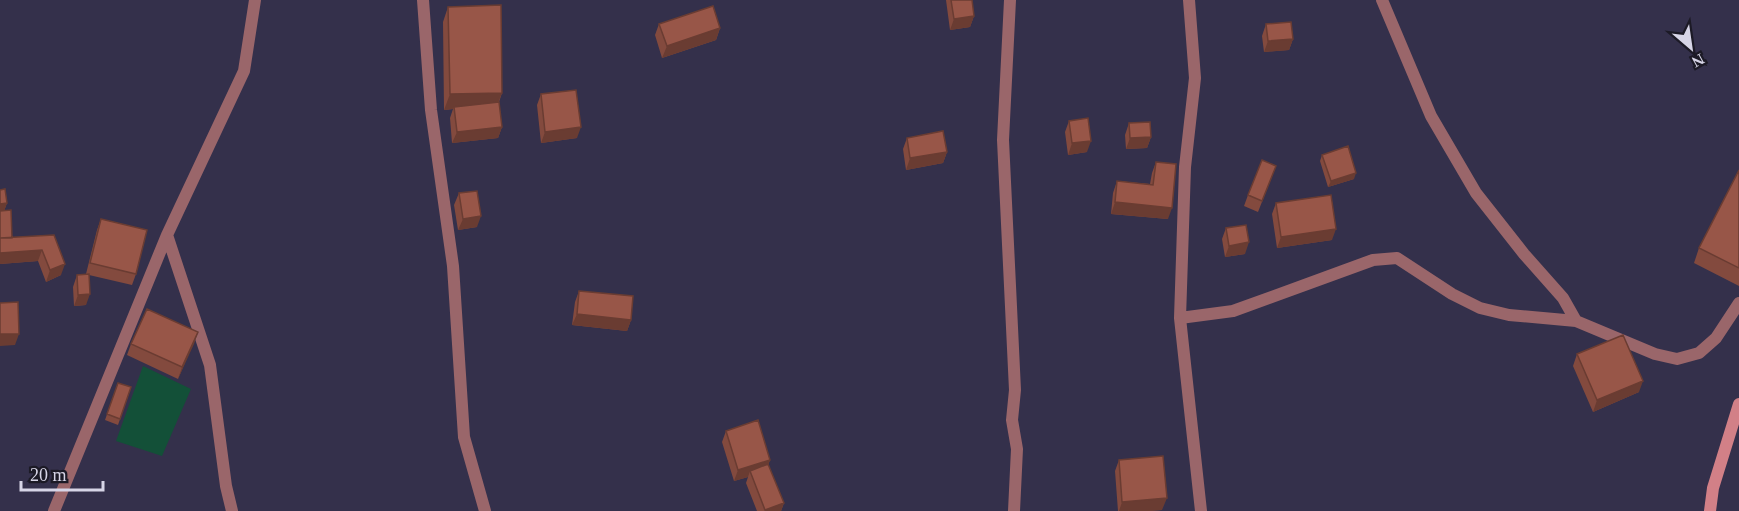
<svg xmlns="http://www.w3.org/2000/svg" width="1739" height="511" font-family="Georgia,serif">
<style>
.green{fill:#135038}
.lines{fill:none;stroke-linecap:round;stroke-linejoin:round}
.minor{stroke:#9a666a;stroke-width:12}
.secondary{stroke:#d28087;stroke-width:12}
.wall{fill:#834a3e}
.shaded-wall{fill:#6a3c32}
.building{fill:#985648;stroke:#6a3c32;stroke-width:1.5}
</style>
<rect width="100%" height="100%" fill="#34304b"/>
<path class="green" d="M143 366 191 389 162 456 116 441Z"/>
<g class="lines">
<path class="minor" d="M423 0 431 110 453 266 464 437 485 511
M1010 0 1003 140 1015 390 1012 420 1017 449 1014 511
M1189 0 1195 78 1185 167 1180 318 1201 511
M1382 0 1431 116 1476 193 1524 254 1563 298 1576 321
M167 235 210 365 226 486 232 511
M1180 318 1233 311 1373 260 1397 258 1452 294 1480 308 1509 315 1576 321 1655 354 1677 359 1699 353 1716 338 1739 303
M54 511 167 235 244 71 255 0"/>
<path class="secondary" d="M1710 511 1713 488 1739 404"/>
</g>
<path class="wall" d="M946 0H972L974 16 970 27 950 30Z
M448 7 502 93 499 102 502 127 498 138 452 143 450 118 453 109 444 110 443 22Z
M659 24 720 28 716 40 662 58 655 35Z
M1266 24 1293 39 1289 50 1264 52 1262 36Z
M541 94 577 138 541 143 537 105Z
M1069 121 1087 152 1068 155 1065 132Z
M1129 123 1151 137 1147 148 1126 149 1125 135Z
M907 138 947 152 943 163 906 170 903 149Z
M1322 155 1354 179 1328 187 1320 161Z
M1156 162 1168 219 1111 214 1113 193 1117 181 1150 184 1152 173Z
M1276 166 1258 212 1244 206 1248 195Z
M1739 170V286L1694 263 1699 248Z
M0 190 7 203 4 211 12 238 54 235 61 275 46 282 38 261 0 264Z
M459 193 477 227 458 230 454 205Z
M1276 203 1332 240 1277 248 1272 214Z
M101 219 136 274 132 285 89 275 86 305 74 306 73 287 77 275 86 274 97 230Z
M1226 228 1245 254 1225 257 1222 239Z
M579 291 631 320 627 331 572 325 575 302Z
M198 332 178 379 127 355 131 344Z
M1577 354 1639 392 1593 412 1573 366Z
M118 383 131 387 118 425 105 420Z
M726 431 770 460 768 465 784 503 781 511H757L746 483 748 477 734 481 722 442Z
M1119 460 1162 510 1148 511H1118L1115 471Z"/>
<path class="shaded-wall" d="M974 16 970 27 950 30 954 19Z
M720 28 716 40 662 58 667 46Z
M1293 39 1289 50 1264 52 1268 41Z
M502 93 496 108 454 107 453 109 444 110 450 94Z
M502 127 498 138 452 143 457 132Z
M581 127 577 138 541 143 545 132Z
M1151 137 1147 148 1126 149 1130 138Z
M1091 141 1087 152 1068 155 1072 143Z
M947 152 943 163 906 170 910 158Z
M1356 173 1354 179 1328 187 1331 181Z
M1115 202 1172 208 1168 219 1111 214Z
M7 203 3 214 0 215V204Z
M481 216 477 227 458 230 463 219Z
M1336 229 1332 240 1277 248 1281 237Z
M1249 242 1245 254 1225 257 1229 246Z
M42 250 38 261 0 264V253Z
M65 264 61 275 46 282 50 270Z
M90 294 86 305 74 306 78 295Z
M577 314 631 320 627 331 572 325Z
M198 332 194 344 178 379 182 367Z
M0 334H19L15 345 0 346Z
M1643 381 1639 392 1593 412 1597 400Z
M770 460 766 472 750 471 748 477 734 481 738 470Z
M1167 498 1162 510 1148 511H1119L1122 502Z
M784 503 781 511H765V510Z"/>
<path class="building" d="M951 0H972L974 16 954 19Z
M501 5 502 93 450 94 448 7Z
M713 6 720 28 667 46 659 24Z
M1291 22 1293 39 1268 41 1266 24Z
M576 90 581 127 545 132 541 94Z
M499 102 502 127 457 132 454 107Z
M1088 118 1091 141 1072 143 1069 121Z
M1150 122 1151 137 1130 138 1129 123Z
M943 131 947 152 910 158 907 138Z
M1348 146 1356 173 1331 181 1322 155Z
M1262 160 1276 166 1262 201 1248 195Z
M1156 162 1176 164 1172 208 1115 202 1117 181 1153 185Z
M1739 170V268L1699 248Z
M5 189 7 203 0 204V190Z
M477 191 481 216 463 219 459 193Z
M1331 195 1336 229 1281 237 1276 203Z
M11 210 12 238H0V211Z
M101 219 147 230 136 274 90 263Z
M1246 225 1249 242 1229 246 1226 228Z
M54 235 65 264 50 270 42 250 0 253V238Z
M89 274 90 294 78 295 77 275Z
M579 291 633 296 631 320 577 314Z
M18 302 19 334H0V303Z
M147 309 198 332 182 367 131 344Z
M1623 335 1643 381 1597 400 1577 354Z
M118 383 131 387 120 419 107 414Z
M758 420 770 460 738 470 726 431Z
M1163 456 1167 498 1122 502 1119 460Z
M768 464 784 503 765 510 750 471Z"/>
<g transform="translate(1691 48) rotate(151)" stroke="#1c1a26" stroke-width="4.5" paint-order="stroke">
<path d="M0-4.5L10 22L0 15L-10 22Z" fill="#d7d5e7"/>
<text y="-9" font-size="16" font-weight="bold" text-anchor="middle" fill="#d7d5e7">N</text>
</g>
<path d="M21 481v9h82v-9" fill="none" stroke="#d7d5e7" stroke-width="3"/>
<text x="30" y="481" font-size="18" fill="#d7d5e7" stroke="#1c1a26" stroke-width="4.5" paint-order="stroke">20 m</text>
</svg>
